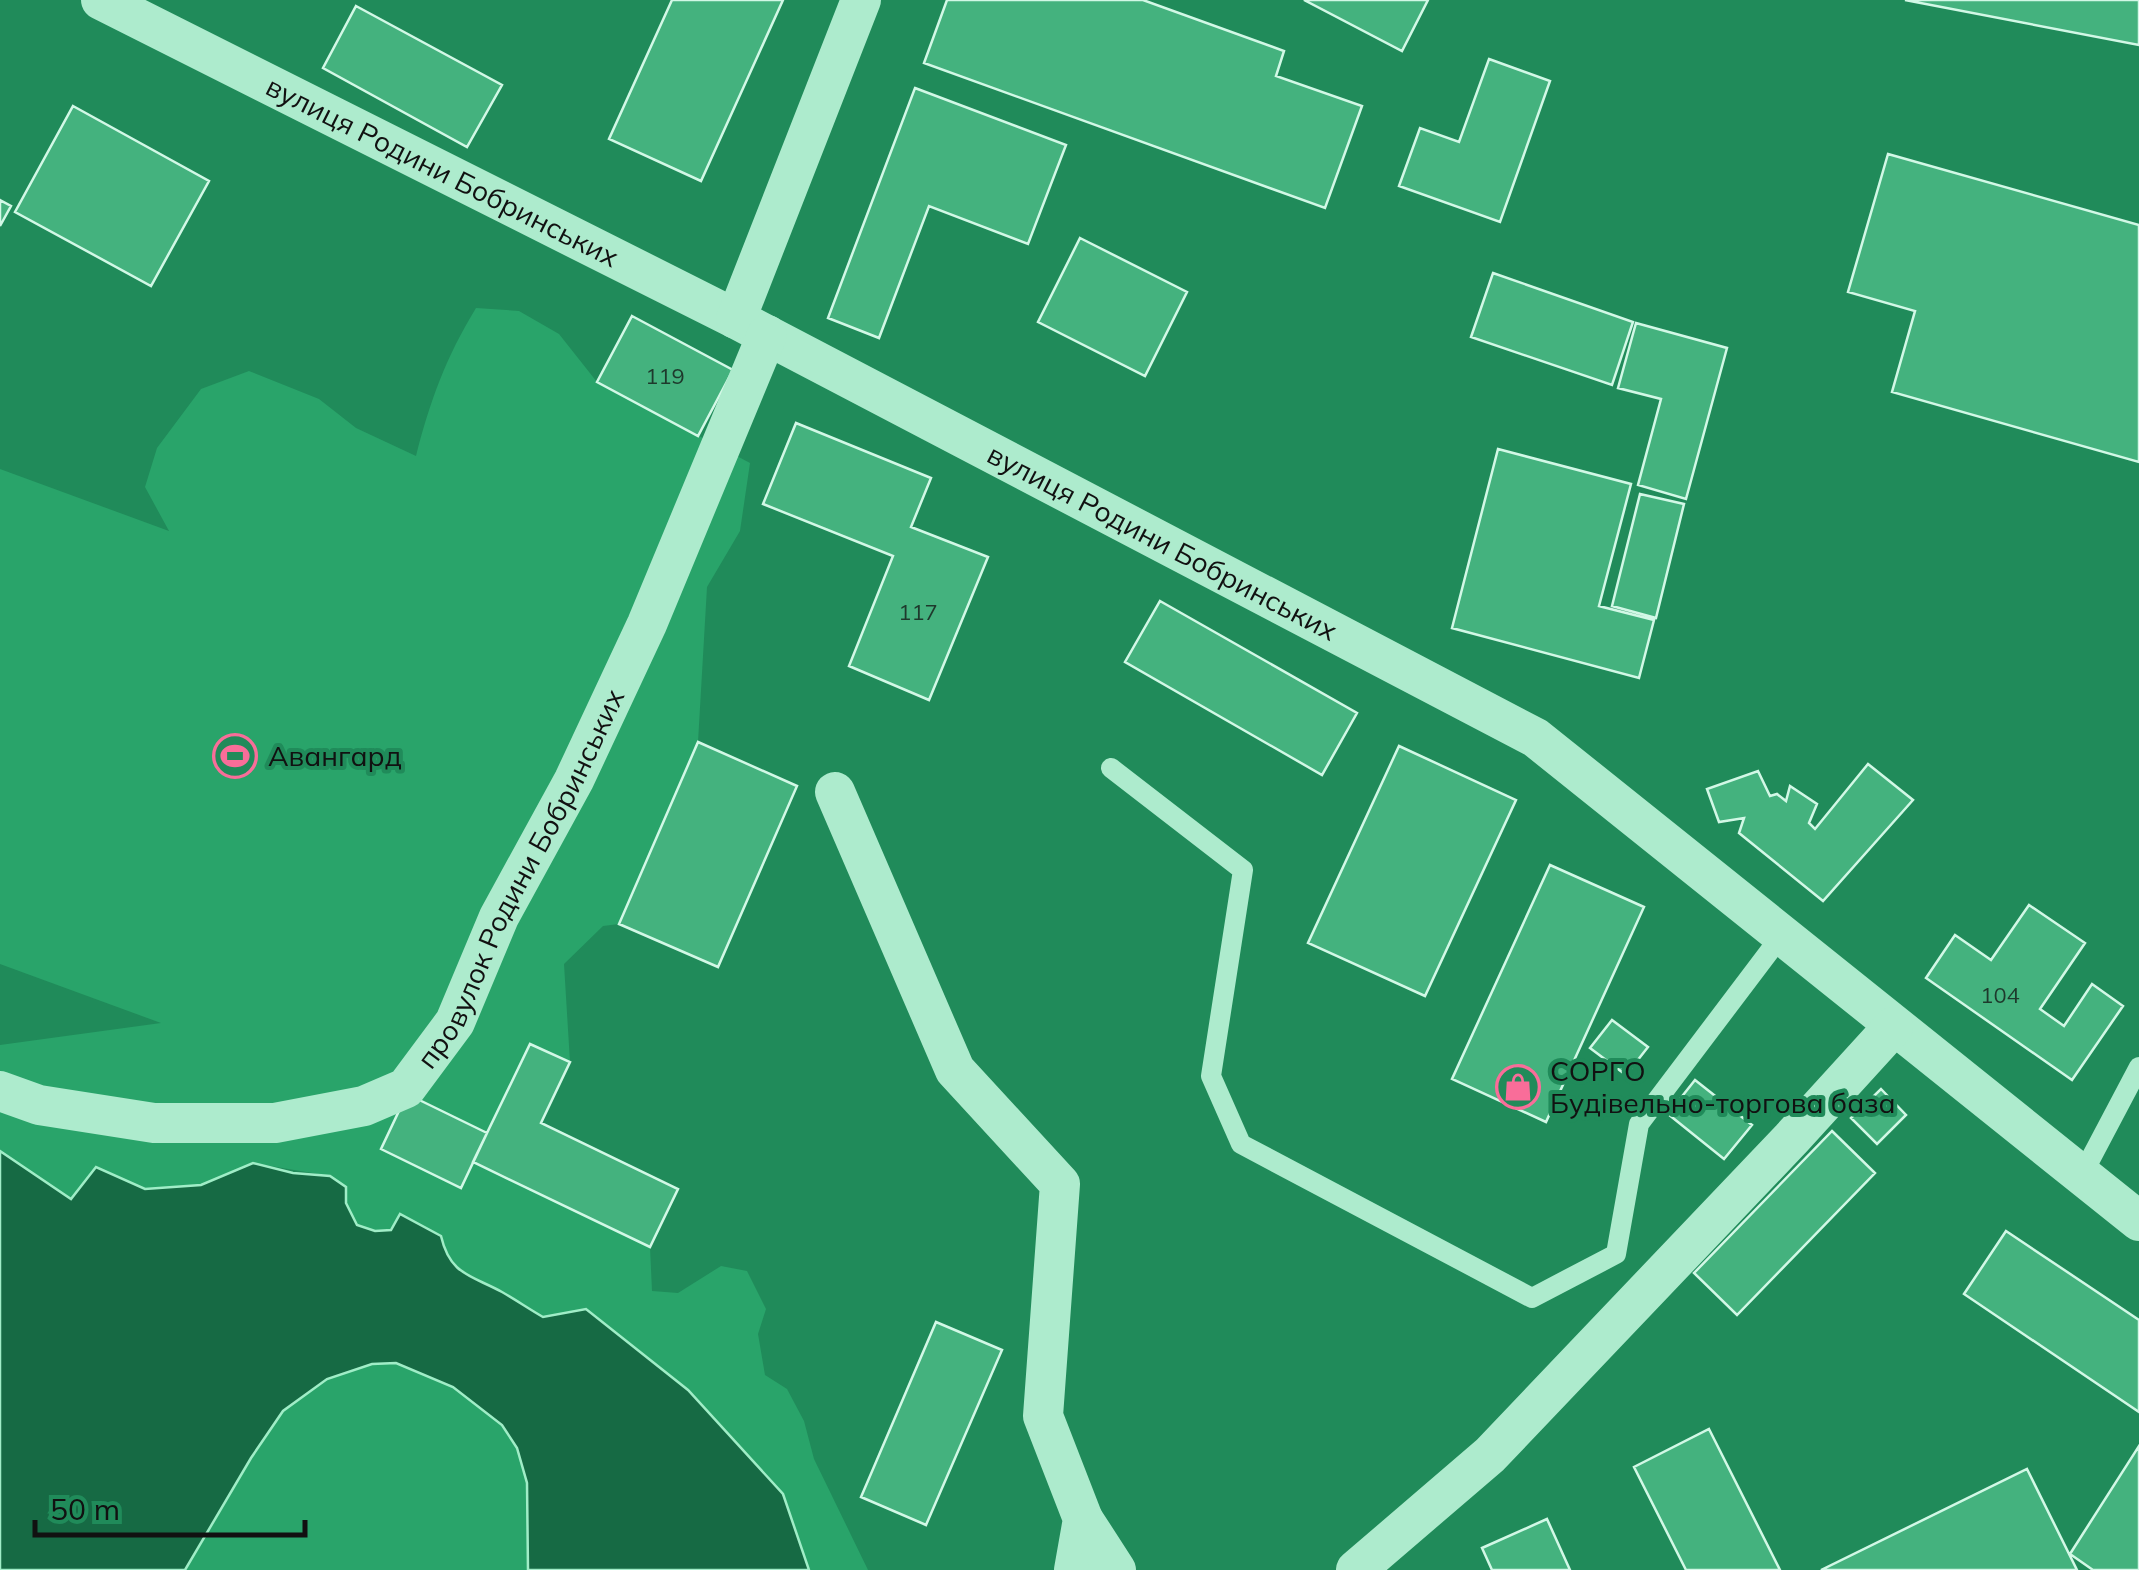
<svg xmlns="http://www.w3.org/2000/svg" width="2139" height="1570" font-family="Mulish,sans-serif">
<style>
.green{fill:#29a46a}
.water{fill:#166a44;stroke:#a0edc7;stroke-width:2.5}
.building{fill:#44b27e;stroke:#d2f8e6;stroke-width:2.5}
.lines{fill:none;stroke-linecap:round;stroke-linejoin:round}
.lane{stroke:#adebcd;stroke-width:20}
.street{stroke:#adebcd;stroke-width:40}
.labels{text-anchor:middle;stroke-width:8;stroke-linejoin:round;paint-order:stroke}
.number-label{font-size:22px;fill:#1e392c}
.street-label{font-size:28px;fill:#111;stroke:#208b5a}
.poi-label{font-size:28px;fill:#111;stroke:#208b5a;text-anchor:start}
</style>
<rect width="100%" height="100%" fill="#208b5a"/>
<path class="green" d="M476 308 519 311 559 334 597 382 750 463 740 531 707 587 698 742 619 924 603 926 564 964 570 1062 530 1044 487 1133 407 1095 381 1149 460 1188 473 1162 650 1247 652 1291 678 1293 721 1266 747 1271 766 1309 758 1334 765 1375 787 1389 804 1421 814 1459 868 1570H809L783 1494 688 1390 586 1310 543 1317 457 1268 401 1214 392 1230 375 1231 357 1225 330 1176 253 1163 201 1185 145 1189 96 1167 71 1199 0 1151V1045L161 1023 0 964V469L169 531 145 487 157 448 201 389 249 371 319 399 356 428 416 456C430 401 446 357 476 308Z
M396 1363 453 1386 502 1425 517 1448 527 1483 528 1570H185L251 1458 283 1411 327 1379 372 1364Z"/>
<path class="water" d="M0 1151 71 1199 96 1167 145 1189 201 1185 253 1163 293 1173 330 1176 346 1187V1203L357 1225 375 1231 391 1230 400 1214 441 1236C450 1275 471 1275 502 1292 516 1300 529 1309 543 1317L586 1309 688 1390 783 1494 809 1570H528L527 1483 517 1448 502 1425 453 1387 396 1363 372 1364 327 1379 283 1411 251 1458 185 1570H0Z"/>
<path class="building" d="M672 0H783L701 181 609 139Z
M947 0H1143L1284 51 1276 76 1362 106 1325 208 924 63Z
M1304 0H1428L1402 51Z
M1905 0H2139V45Z
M356 6 502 85 467 147 323 68Z
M1489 59 1550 81 1500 222 1399 186 1420 128 1459 142Z
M915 88 1066 145 1028 244 929 206 879 338 828 318Z
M73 106 209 181 151 286 15 212Z
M1888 154 2139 225V462L1892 392 1915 311 1848 292Z
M0 200 11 206 0 226Z
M1080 238 1187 292 1145 376 1038 322Z
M1493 273 1633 322 1612 385 1471 337Z
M632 316 733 370 698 436 597 382Z
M1636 323 1727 348 1686 499 1638 485 1661 399 1618 388Z
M796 423 931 478 911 527 988 557 929 700 849 666 893 556 763 504Z
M1498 449 1631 484 1599 606 1654 620 1639 678 1452 628Z
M1640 494 1684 504 1656 618 1612 606Z
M1160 601 1357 713 1322 775 1125 662Z
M698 742 797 786 718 967 619 924Z
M1399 746 1516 800 1425 996 1308 943Z
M1868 764 1913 800 1823 901 1739 833 1744 818 1719 822 1707 789 1758 771 1770 796 1777 794 1786 801 1790 786 1817 804 1809 823 1815 829Z
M1550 865 1644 907 1546 1122 1452 1079Z
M2029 905 2085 943 2040 1009 2064 1026 2092 984 2123 1006 2072 1080 1926 978 1955 935 1991 960Z
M1612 1020 1648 1047 1626 1075 1590 1048Z
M530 1044 570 1062 541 1123 678 1189 650 1247 473 1162Z
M1695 1080 1752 1125 1724 1159 1668 1114Z
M1881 1089 1906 1115 1877 1144 1851 1118Z
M407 1094 487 1133 461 1188 381 1149Z
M1832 1131 1875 1173 1737 1315 1694 1273Z
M2006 1231 2139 1320V1412L1964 1294Z
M936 1322 1002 1350 926 1525 861 1497Z
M1709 1429 1780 1570H1686L1634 1467Z
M2139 1446V1570H2093L2070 1554Z
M2027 1469 2077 1570H1821Z
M1547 1519 1570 1570H1492L1482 1548Z"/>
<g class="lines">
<path class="lane" d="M1111 768 1243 870 1211 1076 1241 1144 1532 1298 1616 1254 1639 1124 1781 936
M2082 1175 2139 1067"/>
<g class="street">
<path id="s1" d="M101 0 736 319 1536 738 2139 1221"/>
<path d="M736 319 861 0"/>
<path d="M835 792 955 1070 1060 1184 1043 1416 1083 1519 1074 1570"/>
<path id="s2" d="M0 1091 39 1105 154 1123H275L364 1106 406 1088 455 1022 499 917 574 780 647 624 767 335"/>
<path d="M1083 1519 1116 1570"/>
<path d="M1356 1570 1490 1455 1791 1139 1893 1027"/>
</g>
</g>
<defs>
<g id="stadium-ring" transform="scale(2.25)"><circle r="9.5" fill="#208b5a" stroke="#f96d99" stroke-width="1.5"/><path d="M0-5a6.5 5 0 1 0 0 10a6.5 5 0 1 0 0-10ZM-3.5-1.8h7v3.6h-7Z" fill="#f96d99"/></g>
<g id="shop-ring" transform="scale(2.25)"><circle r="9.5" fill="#208b5a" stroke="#f96d99" stroke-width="1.5"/><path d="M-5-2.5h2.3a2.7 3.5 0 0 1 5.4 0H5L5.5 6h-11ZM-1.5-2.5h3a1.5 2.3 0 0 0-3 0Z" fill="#f96d99"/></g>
</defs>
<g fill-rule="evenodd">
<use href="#stadium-ring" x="235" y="756"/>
<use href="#shop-ring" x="1518" y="1087"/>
</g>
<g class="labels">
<g class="number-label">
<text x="665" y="384">119</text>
<text x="918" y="620">117</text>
<text x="2000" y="1003">104</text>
</g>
<g class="street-label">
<text dy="10" stroke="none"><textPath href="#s1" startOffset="382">вулиця Родини Бобринських</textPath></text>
<text dy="10" stroke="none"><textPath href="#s1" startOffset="1192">вулиця Родини Бобринських</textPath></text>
<text dy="10" stroke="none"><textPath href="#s2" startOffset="655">провулок Родини Бобринських</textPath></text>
</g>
<g class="poi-label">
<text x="268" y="766">Авангард</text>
<text x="1550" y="1081">СОРГО<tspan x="1550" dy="32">Будівельно-торгова база</tspan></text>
</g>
</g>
<path d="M35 1520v15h270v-15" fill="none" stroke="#111111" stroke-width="5"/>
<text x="50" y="1520" font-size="30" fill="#111111" stroke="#208b5a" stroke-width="8" paint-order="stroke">50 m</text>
</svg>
